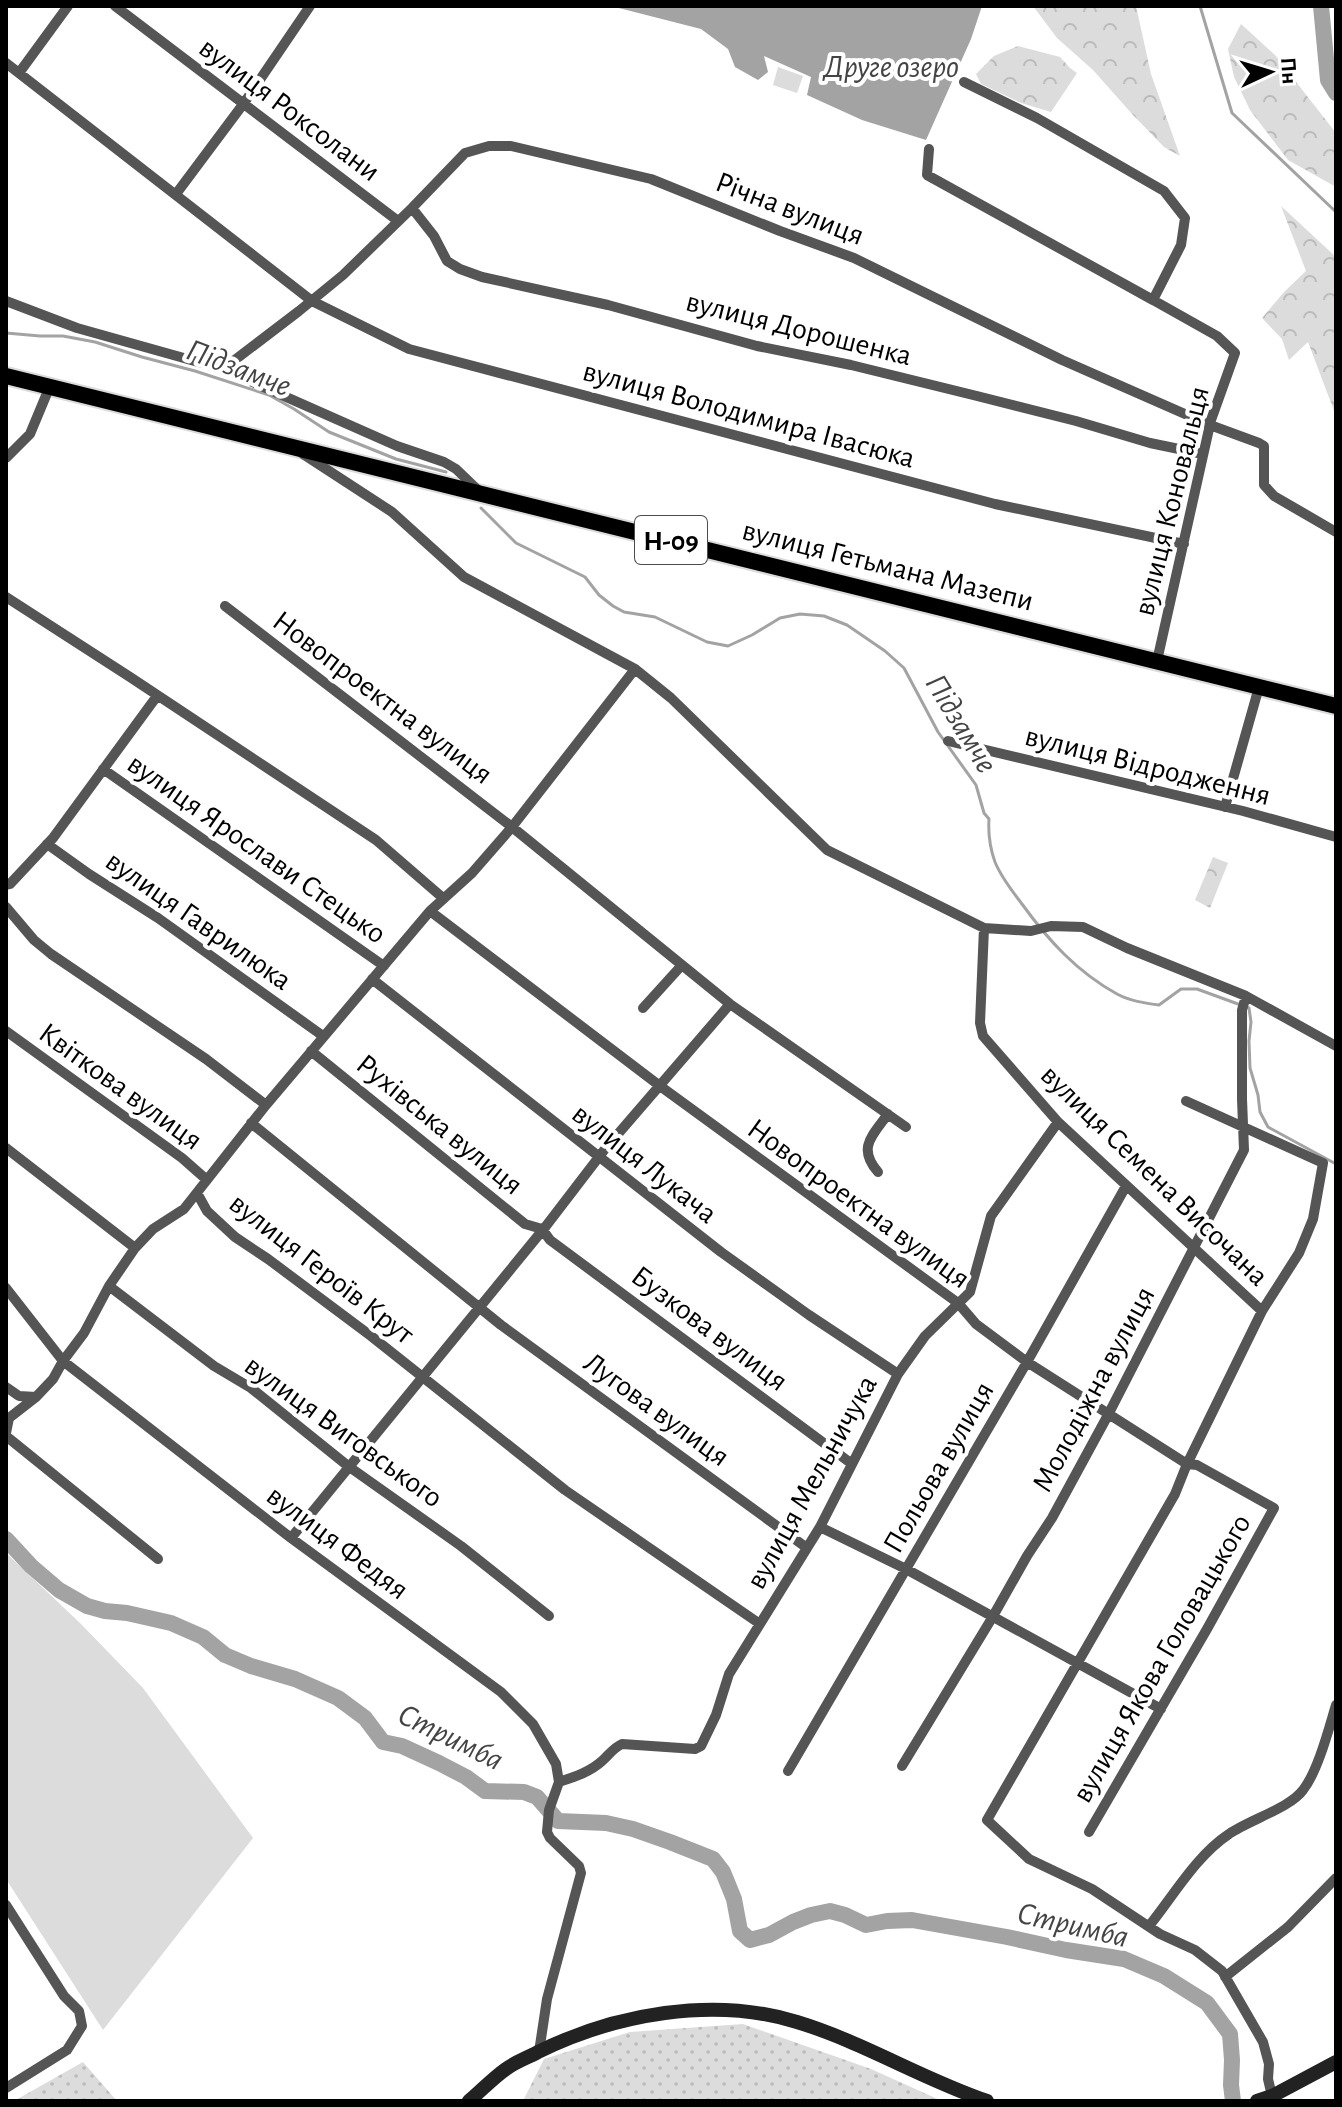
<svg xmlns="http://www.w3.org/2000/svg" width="1342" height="2107" font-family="'Alegreya Sans',sans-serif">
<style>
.grass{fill:url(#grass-dots)}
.forest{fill:url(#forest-crowns)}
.garden{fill:#dcdcdc}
.water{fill:#a3a3a3}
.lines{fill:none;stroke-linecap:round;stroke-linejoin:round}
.stream{stroke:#a3a3a3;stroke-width:3}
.river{stroke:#a3a3a3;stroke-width:16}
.primary-casing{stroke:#dbdbdb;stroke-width:20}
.minor{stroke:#555;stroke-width:10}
.secondary{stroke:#222;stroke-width:14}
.primary{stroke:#000;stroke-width:16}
.labels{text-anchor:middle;stroke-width:8;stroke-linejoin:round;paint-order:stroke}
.shield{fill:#fff;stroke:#4c4c4c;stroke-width:2}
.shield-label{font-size:28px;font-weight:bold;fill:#000}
.street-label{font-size:30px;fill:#000;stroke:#fff}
.water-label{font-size:32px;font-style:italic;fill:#444;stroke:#fff}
</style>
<defs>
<pattern id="grass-dots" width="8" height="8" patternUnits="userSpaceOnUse" patternTransform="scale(2)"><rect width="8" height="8" fill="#dcdcdc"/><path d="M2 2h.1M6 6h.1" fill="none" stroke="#bbb" stroke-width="1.8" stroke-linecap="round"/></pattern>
<pattern id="forest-crowns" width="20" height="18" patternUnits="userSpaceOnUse" patternTransform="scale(2)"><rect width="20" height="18" fill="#dcdcdc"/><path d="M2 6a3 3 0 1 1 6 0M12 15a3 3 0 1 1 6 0" fill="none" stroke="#bbb"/></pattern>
</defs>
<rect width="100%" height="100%" fill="#fff"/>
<path class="grass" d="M743 2024 871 2069 942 2101H523L544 2059 630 2032Z
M83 2062 117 2101H14Z"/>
<path class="forest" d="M1033 6H1136L1151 74 1180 156 1164 147 1133 115 1093 70 1057 38Z
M1241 24 1275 55 1336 133V187L1288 160 1250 110 1234 77 1228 49Z
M1018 46 1060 57 1070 68 1077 73 1051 112 1021 103 981 84 976 74 994 56Z
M1281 206 1336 257V416L1308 342 1289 360 1282 339 1262 318 1285 291 1306 271Z
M1213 857 1228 863 1210 908 1195 900Z"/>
<path class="garden" d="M778 67 803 76 797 93 773 85Z
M6 1553 80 1623 143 1688 253 1838 103 2030 6 1879Z"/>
<path class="water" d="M611 6H982L971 39 926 140 862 120 807 95 811 77 764 56 768 72 758 80 735 67 728 49 701 29Z"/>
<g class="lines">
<path class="stream" d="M1200 6 1232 113 1336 212
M6 333 40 336H63L95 342 142 357 195 371 269 395 294 409 329 432 396 459 446 472
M481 508 516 543 585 577 599 595 613 606 624 612 655 617 707 642 728 646 752 635 780 618 800 614 824 616 847 625 885 651 904 668 938 732 976 785 984 813 989 819C988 834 990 848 995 862 1001 877 1012 891 1022 904 1048 940 1077 972 1117 994 1130 1001 1144 1003 1159 1005L1181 989H1197L1249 1008 1251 1022 1249 1041 1250 1068 1258 1095 1260 1112 1268 1127 1336 1164"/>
<path class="river" d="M1321 6 1328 80 1336 93
M6 1539 31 1566 59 1590 87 1606 105 1611 127 1613 171 1623 203 1637 225 1655 251 1666 295 1679 338 1698 365 1718 383 1742 402 1746 439 1763 466 1777 485 1791 524 1792 537 1797 558 1821 606 1823 633 1829 670 1842 713 1859 723 1872 734 1899 740 1931 750 1940 769 1935 793 1922 811 1915 830 1911 845 1915 866 1925 887 1921 912 1920 1007 1937 1066 1950 1124 1959 1164 1976 1207 2003 1230 2034 1232 2060 1231 2085 1233 2101"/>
<g class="primary-casing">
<path id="primary" d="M6 376 1336 706"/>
</g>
<path class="minor" d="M115 6 398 221
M6 63 312 301 409 349 995 504 1184 544
M19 73 68 6
M964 82 1037 118 1164 191 1185 218 1181 245 1153 300 1217 336 1235 353 1211 420 1157 661
M929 149 927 175 1153 300
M176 194 244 103 310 6
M412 208 434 236 447 261 460 269 482 277 608 305 757 346 851 365 977 396 1076 421 1150 443 1203 454
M6 301 77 328 223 369 397 446 444 462 456 469 479 491
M223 369 299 311 343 275 412 208 465 153 489 146H511L651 179 780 231 854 258 1062 360 1210 425 1259 443 1264 446V485L1274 496 1336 532
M303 454 392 512 464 577 635 669 671 698 827 850 984 928 1031 931 1051 926 1083 927 1127 948 1246 996 1336 1046
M6 458 30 434 50 386
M6 597 130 677 376 840 443 898
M225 606 512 827 730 1004 906 1127
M948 741 1243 811 1336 837
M103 769 384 966
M1225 807 1259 687
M47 844 89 874 158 918 323 1036
M6 885 10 884 53 838 157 696
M6 907 34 940 51 954 206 1059 266 1105
M430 911 660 1086 958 1303 976 1324 1027 1362 1187 1464 1197 1465 1274 1508 1207 1629 1089 1832
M984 928 980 1023 983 1036 1058 1122 1262 1311 1187 1464 1175 1494 987 1820 1029 1859 1092 1889 1160 1934 1195 1950 1222 1971 1263 2042 1269 2064 1268 2079 1272 2096
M372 979 721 1252 809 1315 898 1374
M643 1008 682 965
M6 1031 182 1158 207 1180
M311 1051 525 1224 542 1229 550 1240 852 1464
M1186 1101 1323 1163 1313 1219 1299 1253 1262 1311
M251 1123 501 1325 807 1548
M6 1148 135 1248
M878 1172C857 1148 872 1136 888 1114
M197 1193 207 1211 235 1237 268 1259 371 1336 565 1490 760 1624
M109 1286 214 1366 251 1388 348 1466 461 1546 549 1616
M6 1288 63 1361 291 1538 501 1692 533 1724 556 1764 559 1782 549 1810 547 1832 550 1838 579 1866 581 1873 547 1999 539 2052
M6 1387 19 1396 36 1397
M6 1433 9 1418 36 1397 53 1379 63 1361 84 1333 109 1286 135 1248 153 1229 184 1209 266 1105 430 911 472 873 512 827 635 669
M6 1436 158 1559
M820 1527 906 1569 1161 1709
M291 1538 546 1226 605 1149 730 1004
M902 1766 992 1618 1027 1556 1052 1518 1108 1415 1244 1150 1242 1099V1010L1246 996
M788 1771 1027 1362 1126 1186
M559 1782C574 1777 590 1772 602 1761 609 1755 613 1748 622 1744L695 1749 701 1746 716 1715 729 1674 820 1527 898 1374 925 1336 970 1292 991 1216 1058 1122
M6 1905 64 1996 79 2011 82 2026 67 2050 6 2088
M1149 1926C1174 1895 1196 1856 1229 1834 1249 1820 1290 1808 1303 1790 1318 1771 1329 1728 1336 1705
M1225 1977 1288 1927 1336 1878"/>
<path class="secondary" d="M469 2101C481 2091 493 2078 506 2069 515 2062 527 2058 538 2052 615 2014 713 1996 797 2022 863 2042 922 2079 987 2101
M1257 2101 1272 2096 1336 2062"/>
<use href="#primary" class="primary"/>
</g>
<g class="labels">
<rect class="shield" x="635" y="516" width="72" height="48" rx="6"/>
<g class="shield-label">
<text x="671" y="550">Н-09</text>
</g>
<g class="street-label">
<text transform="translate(290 109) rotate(37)" y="10">вулиця Роксолани</text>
<text transform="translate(790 208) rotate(21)" y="10">Річна вулиця</text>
<text transform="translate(799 328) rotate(14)" y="10">вулиця Дорошенка</text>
<text transform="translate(749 414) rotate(15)" y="10">вулиця Володимира Івасюка</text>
<text transform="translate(1171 501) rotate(-76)" y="10">вулиця Коновальця</text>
<text transform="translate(888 565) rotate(14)" y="10">вулиця Гетьмана Мазепи</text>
<text transform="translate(383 697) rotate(37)" y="10">Новопроектна вулиця</text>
<text transform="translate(1148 765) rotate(14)" y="10">вулиця Відродження</text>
<text transform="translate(257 848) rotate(35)" y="10">вулиця Ярослави Стецько</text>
<text transform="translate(199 920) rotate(35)" y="10">вулиця Гаврилюка</text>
<text transform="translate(121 1086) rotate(36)" y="10">Квіткова вулиця</text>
<text transform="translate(440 1124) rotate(39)" y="10">Рухівська вулиця</text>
<text transform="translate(645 1163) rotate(38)" y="10">вулиця Лукача</text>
<text transform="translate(1155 1175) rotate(44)" y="10">вулиця Семена Височана</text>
<text transform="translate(859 1203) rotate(36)" y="10">Новопроектна вулиця</text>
<text transform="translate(322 1268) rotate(38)" y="10">вулиця Героїв Крут</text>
<text transform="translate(710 1328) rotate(37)" y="10">Бузкова вулиця</text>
<text transform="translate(1093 1389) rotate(-62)" y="10">Молодіжна вулиця</text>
<text transform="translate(657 1409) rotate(36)" y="10">Лугова вулиця</text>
<text transform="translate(344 1431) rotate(36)" y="10">вулиця Виговського</text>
<text transform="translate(938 1467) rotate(-60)" y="10">Польова вулиця</text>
<text transform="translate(811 1482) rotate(-61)" y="10">вулиця Мельничука</text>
<text transform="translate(338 1542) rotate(37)" y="10">вулиця Федяя</text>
<text transform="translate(1161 1658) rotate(-60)" y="10">вулиця Якова Головацького</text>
</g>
<g class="water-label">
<text x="891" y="77">Друге озеро</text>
<text transform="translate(239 367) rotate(21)" y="11">Підзамче</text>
<text transform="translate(962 723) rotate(59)" y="11">Підзамче</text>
<text transform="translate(451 1736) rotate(26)" y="11">Стримба</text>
<text transform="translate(1073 1924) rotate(13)" y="11">Стримба</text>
</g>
</g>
<rect width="1342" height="2107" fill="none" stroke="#000000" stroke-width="16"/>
<g transform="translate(1270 72) rotate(86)" stroke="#ffffff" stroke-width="6" paint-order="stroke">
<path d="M0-6L14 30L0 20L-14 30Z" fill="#000000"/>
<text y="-12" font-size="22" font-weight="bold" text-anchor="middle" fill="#000000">Пн</text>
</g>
</svg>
